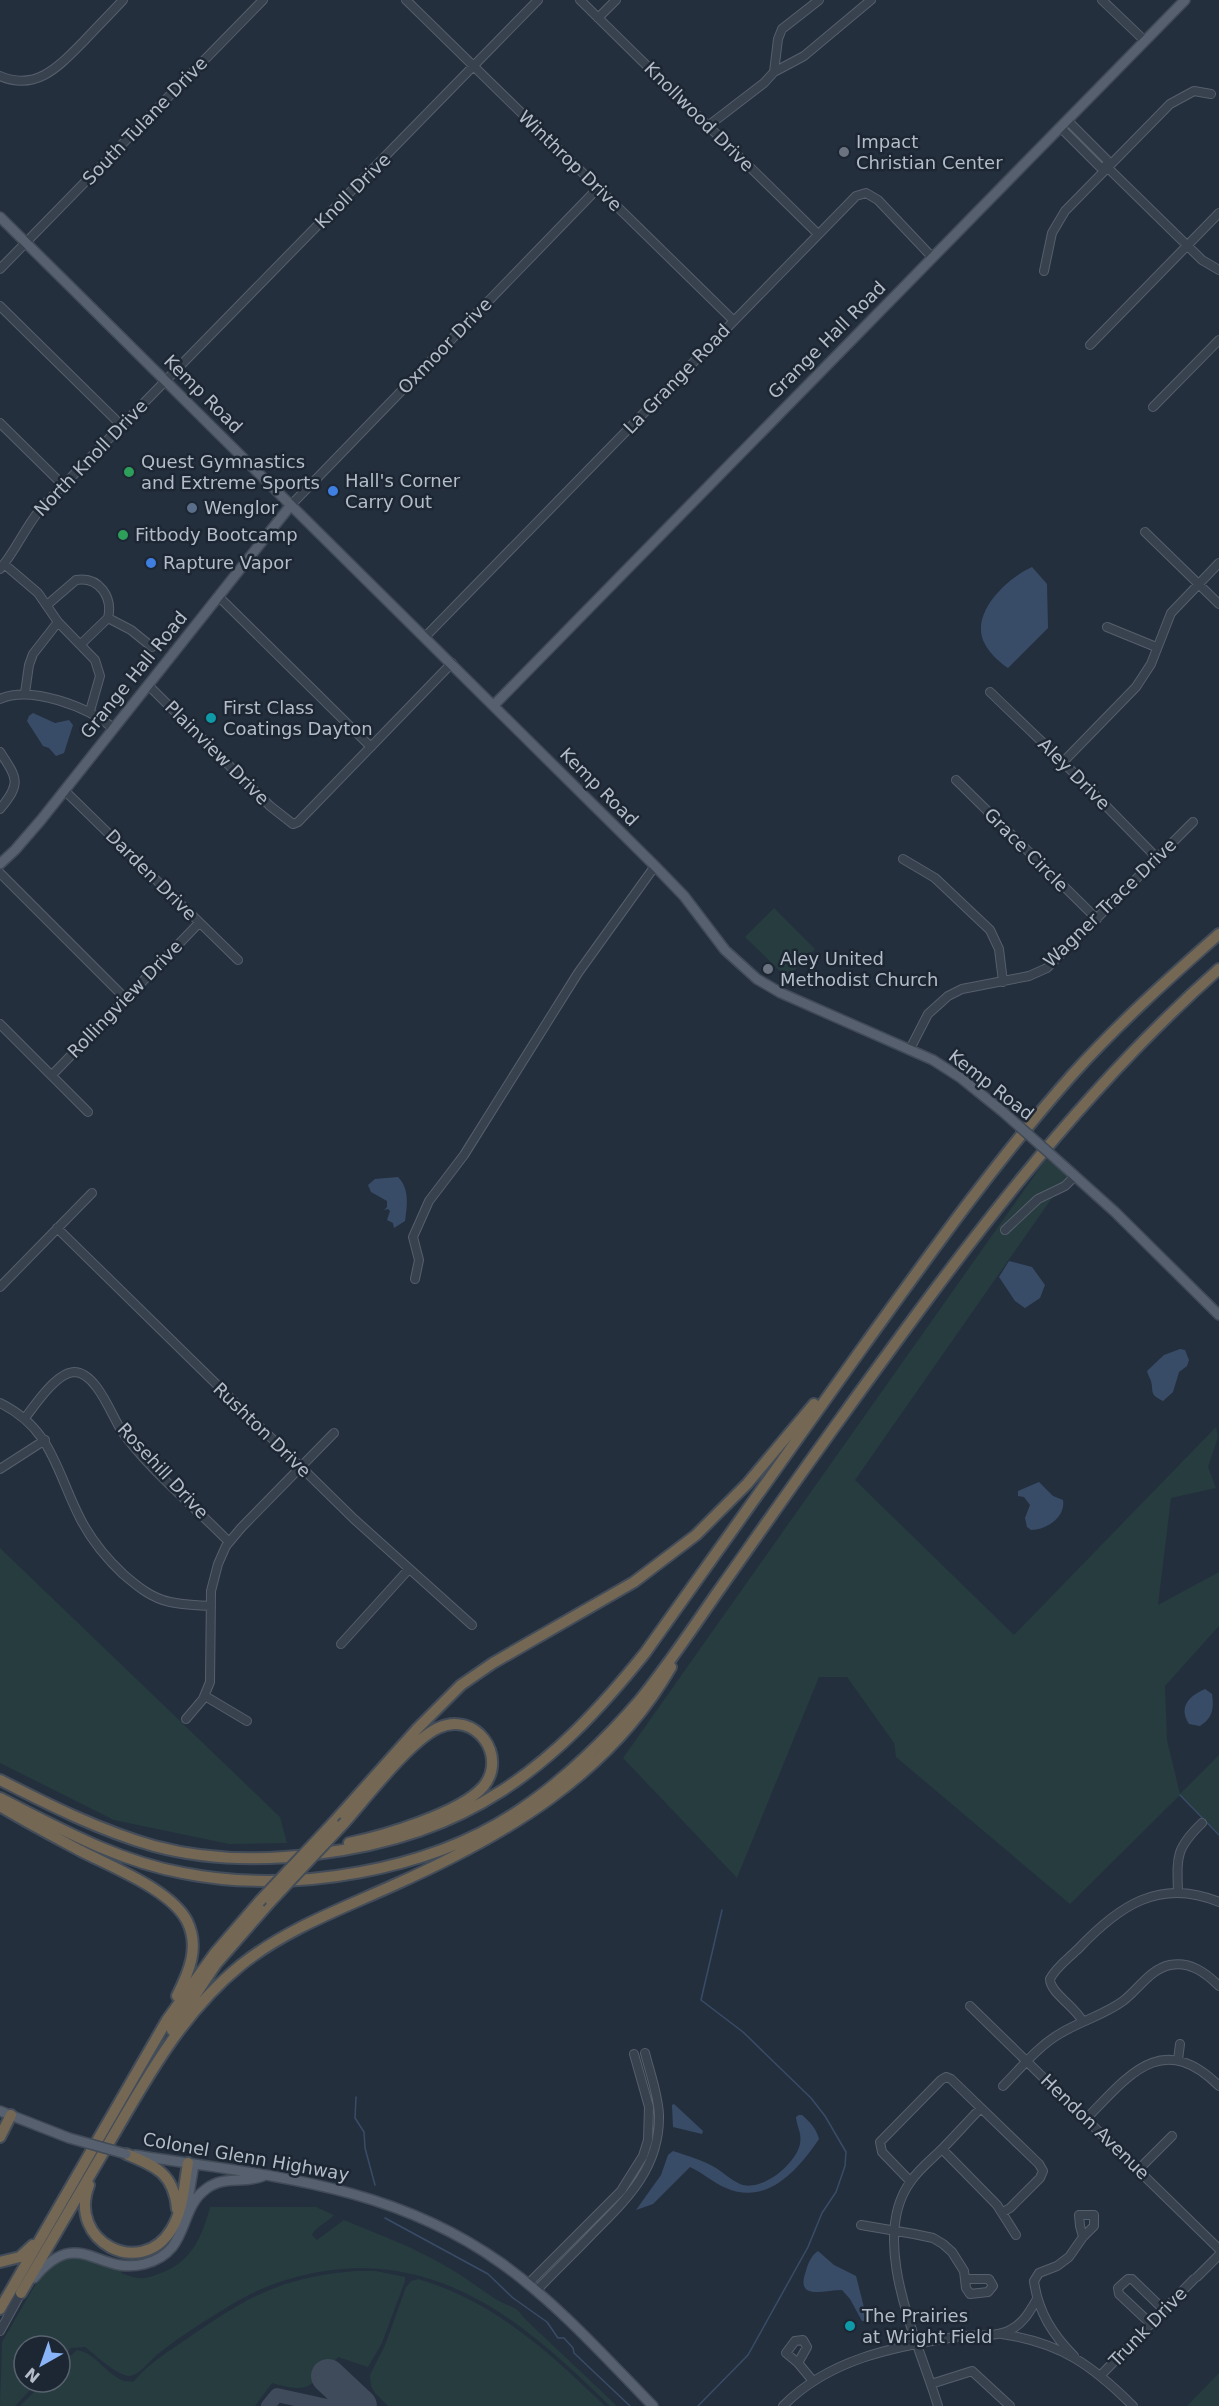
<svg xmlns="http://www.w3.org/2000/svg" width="1219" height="2406" font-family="'DejaVu Sans',sans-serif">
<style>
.green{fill:#263c3f}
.water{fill:#394c67}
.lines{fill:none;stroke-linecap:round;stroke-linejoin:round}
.stream{stroke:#394c67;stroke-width:1.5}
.taxiway{stroke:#3f4a5a;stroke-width:14}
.runway{stroke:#3f4a5a;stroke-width:34}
.minor-casing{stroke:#565f6c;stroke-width:10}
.major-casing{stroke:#414a57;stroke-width:12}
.highway-casing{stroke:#434c59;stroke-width:14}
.minor{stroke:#38414e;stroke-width:8}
.major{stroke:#56606e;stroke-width:9}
.highway{stroke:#746855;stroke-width:10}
.major-bridge-casing{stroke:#414a57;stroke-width:12;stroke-linecap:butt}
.highway-bridge-casing{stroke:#434c59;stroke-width:14;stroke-linecap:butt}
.major-bridge{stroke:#56606e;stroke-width:9}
.highway-bridge{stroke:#746855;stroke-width:10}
.worship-dot{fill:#6b7280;stroke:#1d2633;stroke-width:2}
.leisure-dot{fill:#2e9e5b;stroke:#1d2633;stroke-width:2}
.shop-dot{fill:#3f7fe0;stroke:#1d2633;stroke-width:2}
.service-dot{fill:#5c6f8a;stroke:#1d2633;stroke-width:2}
.culture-dot{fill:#0f9aa8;stroke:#1d2633;stroke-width:2}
.labels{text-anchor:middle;stroke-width:5;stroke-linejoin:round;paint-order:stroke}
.street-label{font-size:18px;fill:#b4bcc9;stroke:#1d2633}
.poi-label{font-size:18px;fill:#b4bcc9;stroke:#1d2633;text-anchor:start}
</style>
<rect width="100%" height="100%" fill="#242f3e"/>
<path class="green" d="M774 908 815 949 787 978 745 937Z
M1046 1159 1068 1175 855 1480 1014 1635 1216 1427 1218 1437 1208 1467 1216 1488 1171 1498 1158 1605 1219 1572V1569V1626L1165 1686 1167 1740 1180 1794 1219 1755V1834L1180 1795 1070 1904 896 1757 894 1743 847 1677H819L737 1878 623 1758Z
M0 1548 280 1817 287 1843 229 1844 114 1820 0 1763Z
M210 2207H316L334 2215C327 2223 316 2226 312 2235L317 2240 344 2220C377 2234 411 2246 442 2264 461 2274 478 2288 497 2300 507 2306 517 2306 523 2317L617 2406H610C531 2329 450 2256 332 2270 294 2275 258 2287 226 2308 203 2322 179 2337 158 2354 150 2360 140 2375 130 2376 119 2377 95 2355 85 2347L71 2348 60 2359V2346H24V2382H38L15 2406H0L2 2342 42 2273 63 2258 79 2256 123 2269 121 2273C127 2275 134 2278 140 2278 145 2279 153 2276 158 2274 190 2264 202 2238 210 2207Z
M355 2271H376L405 2277V2281L382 2343 368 2367 338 2357C310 2385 313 2395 272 2383L255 2406H20L44 2382H60V2365L77 2350C98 2352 112 2386 134 2381 149 2363 169 2351 188 2338 247 2297 282 2277 355 2271Z
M418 2279C494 2301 549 2352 605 2406H388L375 2393 371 2386 370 2375 385 2345 406 2287 411 2281Z
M1219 2373V2406H1187Z"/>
<path class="water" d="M1032 567 1047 584 1048 628 1008 668C996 660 981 645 981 630 980 604 1010 577 1032 567Z
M33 713 55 723 69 720 73 725 64 753 56 756 49 748 43 746 27 721 29 716Z
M398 1177C410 1189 407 1206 405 1221L394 1228 393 1223 387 1220 390 1211 388 1209 384 1210 387 1207V1201L371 1192 368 1185 375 1179Z
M1009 1261 1032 1267 1045 1285 1040 1298 1025 1308 1015 1301 999 1277Z
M1180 1349 1185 1350 1189 1360 1187 1366 1179 1372 1173 1392 1163 1401C1149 1394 1154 1393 1151 1381 1150 1378 1148 1375 1147 1371L1164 1355Z
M1039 1482 1053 1496 1063 1500C1066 1517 1046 1530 1031 1530L1027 1527 1025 1518 1030 1505 1024 1497 1018 1496V1491Z
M1205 1689 1212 1694C1214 1708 1213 1718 1200 1726L1189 1724C1178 1707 1189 1696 1205 1689Z
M674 2104 703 2131 702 2134 673 2127 672 2105Z
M799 2115H802C810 2122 816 2128 819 2139 798 2170 767 2206 726 2188 714 2183 703 2173 690 2167L653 2204 636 2210 661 2175 668 2155 673 2151C688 2156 703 2160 716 2168 724 2173 731 2180 740 2184 761 2193 796 2164 800 2144 802 2132 797 2128 796 2117Z
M818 2251 834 2265 856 2276 867 2319 866 2321H862L850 2299 842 2290C823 2290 795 2301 806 2271 808 2263 811 2256 818 2251Z"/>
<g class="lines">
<path class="stream" d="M1180 1795 1219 1835
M356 2097 355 2118 364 2132 365 2148 375 2185
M385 2218 488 2274 513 2298 547 2322 558 2338H564L573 2348 574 2353 630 2406
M698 2406 748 2355 808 2247 822 2213 836 2192 845 2166 846 2152 825 2116 811 2098 743 2032 701 2000 722 1910"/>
<path class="taxiway" d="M268 2406 277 2395 327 2406
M337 2406 343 2390"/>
<path class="runway" d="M328 2376 360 2406"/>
<g class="minor-casing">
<path id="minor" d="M406 0 734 321
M580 0 818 234
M1102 0 1145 41
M598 18 616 0
M774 72 778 39 782 29 819 0
M0 76C37 92 60 65 84 41 97 27 110 14 123 0
M1067 120 1107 160V167
M708 126 764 83 774 72 804 56 871 0
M1060 127 1100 167H1107L1202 260 1219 270
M0 269 263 0
M1044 271 1052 233 1065 211 1170 104 1194 91 1211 94
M0 306 122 426
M1090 345 1219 213
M1153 407 1219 340
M0 423 63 485
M291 505 598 188
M1145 532 1219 604
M4 564 38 593 58 622 95 660 100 676 90 711
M0 569C17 549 26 525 43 506L538 0
M218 596 371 747
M47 605 76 580C99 576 113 597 108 618L81 644
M108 618 131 630 152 647
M1107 627 1156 647
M425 637 856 196 866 193 878 200 932 257
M148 685 270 806 293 824 298 822 452 663
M990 692 1063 762 1157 858
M25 693 29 665 33 654 58 622
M0 699C31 685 88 707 113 728
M0 752C17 778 22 783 0 809
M1063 762 1136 687 1151 664 1171 613 1219 563
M956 780 1097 919
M64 790 238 960
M903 859 935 878 990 930 999 949 1003 982
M0 873 125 998
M0 1024 88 1112
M910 1049 928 1014 948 996 962 989 1029 976 1047 968 1193 822
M52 1075 199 923
M57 1228 354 1519 472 1625
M1005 1230 1038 1199 1065 1186 1075 1176
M415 1279 419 1260 413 1237 429 1201 464 1155 578 973 655 866
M0 1287 92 1193
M0 1403C53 1429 56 1472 81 1520 92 1541 106 1558 123 1574 137 1586 151 1598 170 1602 183 1605 197 1605 211 1606
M25 1418C35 1405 56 1373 74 1372 96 1372 111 1414 121 1430 147 1468 196 1508 229 1542
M0 1469 45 1440
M341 1644 409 1569
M205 1696 247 1721
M186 1719 203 1699 210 1682 211 1591 218 1564 226 1546 241 1528 334 1433
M1178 1893C1177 1857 1175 1849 1202 1823
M970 2006 1219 2249
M1083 2022C1076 2007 1050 1993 1050 1979 1056 1967 1069 1958 1079 1948 1118 1907 1159 1877 1219 1902
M1178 2060 1180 2044
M1003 2086C1021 2068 1038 2046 1061 2033 1081 2021 1104 2015 1123 2001 1138 1990 1150 1969 1170 1965 1190 1961 1206 1973 1219 1986
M1086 2119C1128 2076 1162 2029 1219 2086
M942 2149 997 2205 1016 2235
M1138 2170 1172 2136
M910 2181 882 2152 880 2142 941 2080 946 2077 951 2079 1039 2164 1043 2171 1040 2178 1010 2208 1003 2212
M861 2225 914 2234 933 2238 943 2244 952 2252 964 2271 966 2288 970 2294 988 2292 993 2286 989 2279H966
M1197 2277 1219 2255
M528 2284 621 2191 643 2156 648 2140 649 2107 634 2054
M536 2291C555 2271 575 2252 594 2232 628 2198 660 2167 659 2115 658 2094 650 2073 645 2053
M1151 2324 1119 2294 1118 2288 1128 2279H1132L1164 2310
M0 2331 21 2293
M1002 2334C1061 2343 1092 2365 1133 2406
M1074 2356C1053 2335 1038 2312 1034 2281L1039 2273 1057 2266 1069 2257 1083 2237 1094 2226V2215H1079L1080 2226 1083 2237
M798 2363 786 2353 795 2341 803 2340 807 2347 798 2363 813 2381
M1101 2375 1194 2279
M931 2384 972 2371 1010 2406
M783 2406C829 2359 893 2347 955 2337 973 2334 994 2338 1010 2330 1023 2324 1030 2311 1037 2299
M938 2406C920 2345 867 2240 911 2181 919 2169 932 2159 943 2148 956 2135 968 2121 981 2108"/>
</g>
<g class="major-casing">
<path id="major" d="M0 217 655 866 684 896 725 950 757 979 781 993 933 1060 961 1078 1002 1111
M494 705 1185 0
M0 864 15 850 41 820 291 505
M1065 1167 1115 1212 1219 1315
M0 2111 69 2138
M135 2155C266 2176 389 2183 501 2263 557 2303 605 2357 653 2406
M186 2212 194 2164
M34 2278C79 2224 97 2276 144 2264 191 2252 177 2210 206 2189 224 2175 244 2184 263 2176"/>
</g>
<g class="highway-casing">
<path id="highway" d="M0 1780C49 1805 101 1831 154 1846 206 1860 262 1861 316 1854 469 1835 551 1770 645 1653 717 1551 790 1449 863 1347 930 1254 996 1161 1072 1075 1117 1025 1168 979 1219 934
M0 1798C59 1828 117 1861 183 1873 291 1895 433 1871 524 1807 564 1780 608 1737 639 1701 667 1667 692 1629 717 1593 758 1535 799 1476 841 1418 956 1259 1072 1099 1219 969
M0 1806C26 1822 53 1836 81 1851 112 1867 171 1890 187 1921 200 1947 189 1972 177 1996
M345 1822C367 1797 409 1742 438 1728 475 1710 509 1756 483 1787 460 1813 383 1836 349 1843
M333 1823 417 1729 461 1685 493 1663 634 1582 696 1535 747 1484 814 1404
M172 2030 216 1964 271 1901
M0 2137 11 2115
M126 2154C156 2166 174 2174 177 2209
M89 2185C67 2242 141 2279 171 2230 183 2211 184 2186 188 2163
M0 2262 20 2257 33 2245
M21 2293C52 2241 82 2188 113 2136 149 2074 184 2011 241 1965 286 1929 341 1909 394 1885 504 1836 609 1775 671 1667
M0 2309 167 2020 215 1953 259 1902"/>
</g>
<use href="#minor" class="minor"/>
<use href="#major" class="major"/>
<use href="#highway" class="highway"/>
<g class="major-bridge-casing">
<path id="major-bridge" d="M1002 1111 1065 1167
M69 2138 126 2154"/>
</g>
<g class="highway-bridge-casing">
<path id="highway-bridge" d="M271 1901 345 1822
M259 1902 333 1823"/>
</g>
<use href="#major-bridge" class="major-bridge"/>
<use href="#highway-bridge" class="highway-bridge"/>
</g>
<g class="worship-dot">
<circle cx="844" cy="152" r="6"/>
<circle cx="768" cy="969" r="6"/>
</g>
<g class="leisure-dot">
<circle cx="129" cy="472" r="6"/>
<circle cx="123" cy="535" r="6"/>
</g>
<g class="shop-dot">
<circle cx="333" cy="491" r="6"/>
<circle cx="151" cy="563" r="6"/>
</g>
<circle class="service-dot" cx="192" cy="508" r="6"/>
<g class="culture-dot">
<circle cx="211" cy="718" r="6"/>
<circle cx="850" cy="2326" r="6"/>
</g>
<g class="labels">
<g class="street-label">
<text transform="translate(699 117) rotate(45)" y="6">Knollwood Drive</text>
<text transform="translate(145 121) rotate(-46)" y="6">South Tulane Drive</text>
<text transform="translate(570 161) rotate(44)" y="6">Winthrop Drive</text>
<text transform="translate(353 191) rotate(-45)" y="6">Knoll Drive</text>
<text transform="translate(827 340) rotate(-45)" y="6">Grange Hall Road</text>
<text transform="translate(445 346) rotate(-46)" y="6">Oxmoor Drive</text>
<text transform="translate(677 379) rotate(-46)" y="6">La Grange Road</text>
<text transform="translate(203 394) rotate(45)" y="6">Kemp Road</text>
<text transform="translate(91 458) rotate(-46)" y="6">North Knoll Drive</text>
<text transform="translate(134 675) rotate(-51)" y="6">Grange Hall Road</text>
<text transform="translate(217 753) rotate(45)" y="6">Plainview Drive</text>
<text transform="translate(1074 774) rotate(45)" y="6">Aley Drive</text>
<text transform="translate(599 787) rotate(45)" y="6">Kemp Road</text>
<text transform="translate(1026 850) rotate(45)" y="6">Grace Circle</text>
<text transform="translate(151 875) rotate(45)" y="6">Darden Drive</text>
<text transform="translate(1110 903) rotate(-44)" y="6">Wagner Trace Drive</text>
<text transform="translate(125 999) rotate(-46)" y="6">Rollingview Drive</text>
<text transform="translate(991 1085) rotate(38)" y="6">Kemp Road</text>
<text transform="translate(262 1430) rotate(44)" y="6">Rushton Drive</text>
<text transform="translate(163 1471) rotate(47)" y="6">Rosehill Drive</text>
<text transform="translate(1095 2127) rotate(44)" y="6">Hendon Avenue</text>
<text transform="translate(246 2157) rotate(10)" y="6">Colonel Glenn Highway</text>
<text transform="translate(1148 2327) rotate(-46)" y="6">Trunk Drive</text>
</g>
<g class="poi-label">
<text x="856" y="148">Impact<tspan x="856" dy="21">Christian Center</tspan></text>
<text x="141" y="468">Quest Gymnastics<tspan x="141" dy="21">and Extreme Sports</tspan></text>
<text x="345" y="487">Hall's Corner<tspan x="345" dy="21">Carry Out</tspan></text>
<text x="204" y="514">Wenglor</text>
<text x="135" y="541">Fitbody Bootcamp</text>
<text x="163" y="569">Rapture Vapor</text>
<text x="223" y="714">First Class<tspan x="223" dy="21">Coatings Dayton</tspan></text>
<text x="780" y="965">Aley United<tspan x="780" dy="21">Methodist Church</tspan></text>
<text x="862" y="2322">The Prairies<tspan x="862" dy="21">at Wright Field</tspan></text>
</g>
</g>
<g transform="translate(42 2364) rotate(220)"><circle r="28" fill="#1d2633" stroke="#59626f" stroke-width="1.5"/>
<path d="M0-4.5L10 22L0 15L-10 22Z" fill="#8ab4f8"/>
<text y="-9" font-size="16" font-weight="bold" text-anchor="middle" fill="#b4bcc9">N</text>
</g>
</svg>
